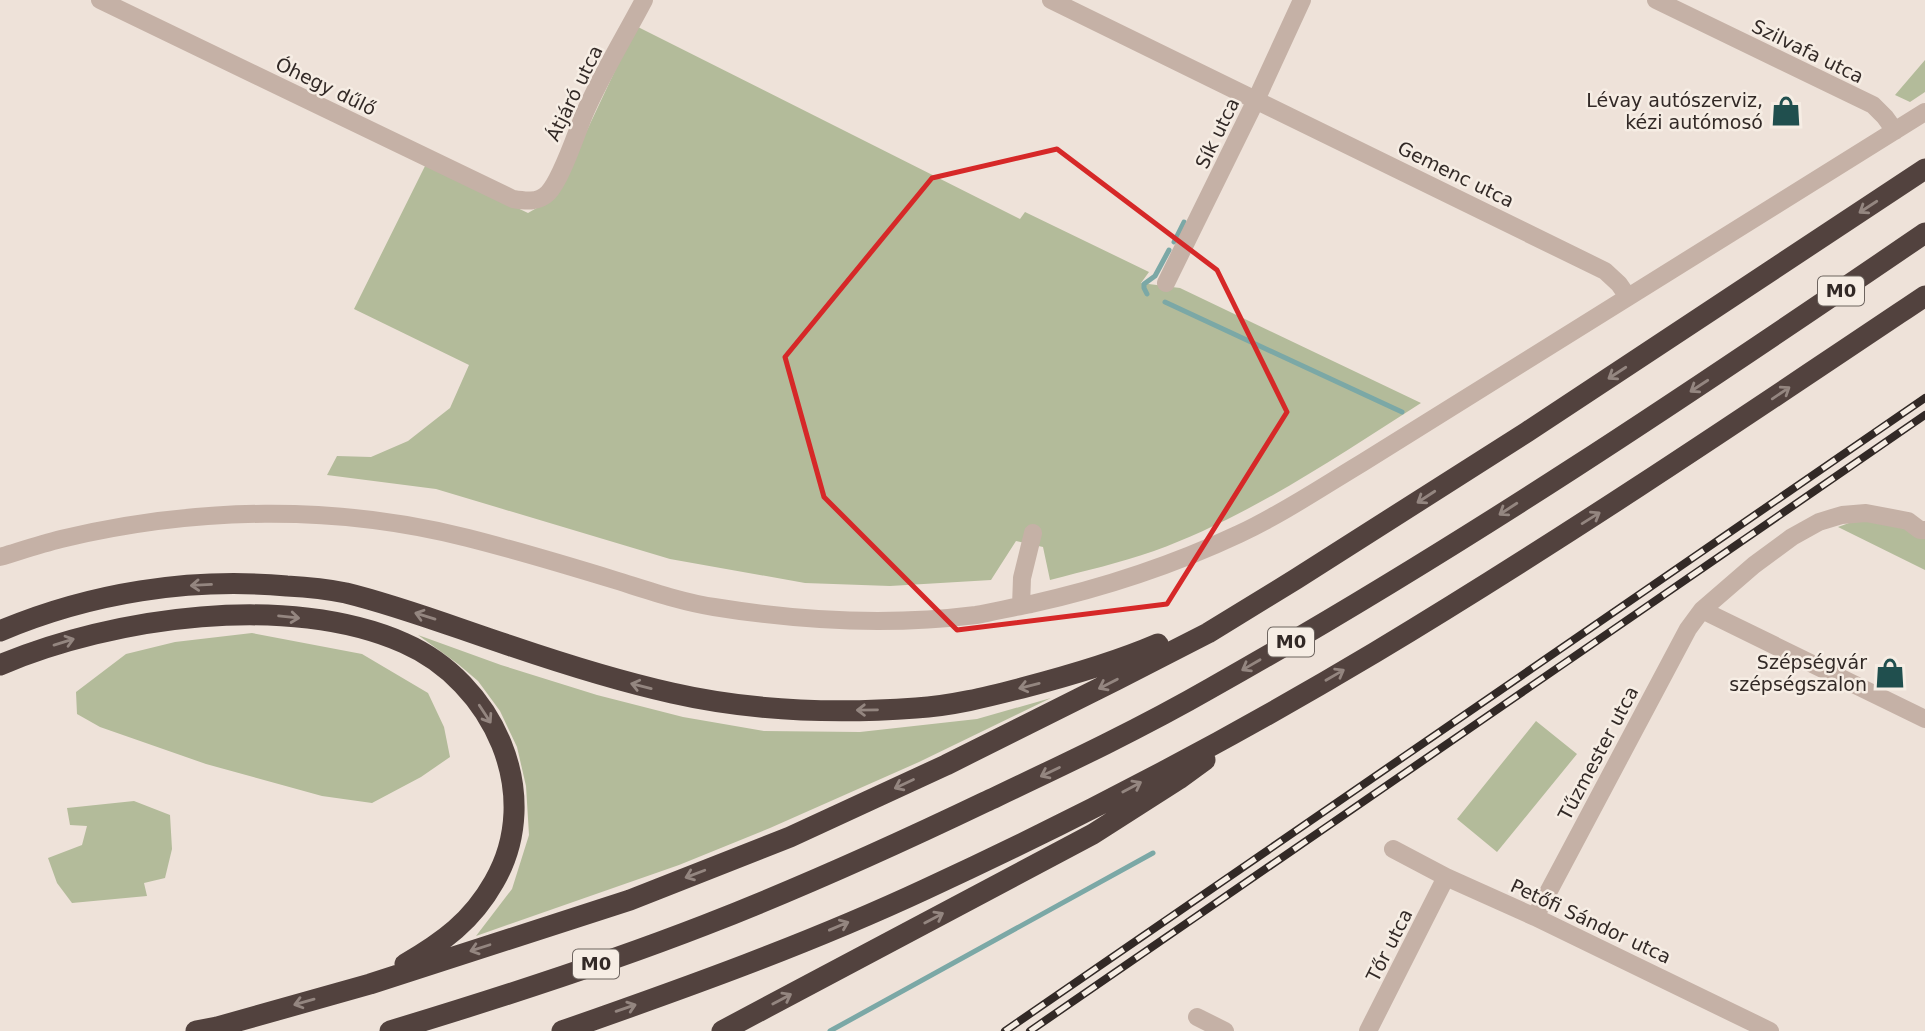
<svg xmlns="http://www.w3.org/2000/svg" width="1925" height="1031" font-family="'DejaVu Sans',sans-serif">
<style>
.green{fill:#b3bb9a}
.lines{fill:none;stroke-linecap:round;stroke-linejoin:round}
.stream{stroke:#7ba8a6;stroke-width:5}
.minor{stroke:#c5b1a6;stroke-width:18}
.highway{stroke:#52423e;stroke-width:21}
.rail-casing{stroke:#322926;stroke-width:8}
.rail{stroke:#f6ede4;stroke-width:5;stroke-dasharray:16;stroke-linecap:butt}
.oneway{stroke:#948680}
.marked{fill:none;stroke:#d62828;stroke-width:5;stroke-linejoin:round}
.labels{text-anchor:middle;stroke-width:5;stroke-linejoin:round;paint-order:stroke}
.shield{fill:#f6ede4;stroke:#6d645f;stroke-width:2}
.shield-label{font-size:18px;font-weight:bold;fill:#322926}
.street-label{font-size:19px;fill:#322926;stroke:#f6ede4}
.poi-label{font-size:19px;fill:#322926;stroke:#f6ede4;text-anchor:end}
</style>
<rect width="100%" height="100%" fill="#eee2d9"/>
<path class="green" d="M636 26 1020 219 1025 212 1149 272 1141 283 1180 288 1421 403C1335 458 1250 516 1154 551 1120 563 1084 571 1050 580L1043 547 1016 541 991 580 890 586 805 583 670 559 436 489 327 475 337 456 371 457 408 441 450 408 469 365 354 309 426 164 528 213 547 202 558 192Z
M1925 60V92L1910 102 1895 95Z
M1860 519 1925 525V570L1838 527Z
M252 633 362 654 428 693 444 727 450 757 421 777 372 803 322 796 206 764 100 727 77 714 76 692 126 654 175 642Z
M418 635 501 665 597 695 683 717 764 731 860 732 977 719 1051 698 919 762 770 828 679 865 476 936 512 889 529 835 526 786 517 747 500 711 478 681 458 664Z
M1536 721 1577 754 1497 852 1457 819Z
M134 801 170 815 172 849 165 878 144 883 147 896 72 903 57 883 48 858 82 845 87 826 70 825 67 808Z"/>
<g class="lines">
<path class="stream" d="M1174 242 1184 222
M1147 294 1144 288V284L1155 276 1169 250
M1165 302 1402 412
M830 1031 1153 853"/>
<path class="minor" d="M100 0 513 199C525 201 538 203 548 193 562 179 577 130 586 110 603 72 625 36 644 0
M1051 0 1605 271 1619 284 1628 297
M1656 0 1873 105 1885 117 1895 131
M1166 283 1256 100 1302 0
M0 557C20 551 41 544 61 539 195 507 335 504 468 538 519 551 569 566 618 581 650 591 682 602 714 607 800 621 889 626 976 615 994 612 1013 607 1031 604 1103 588 1173 565 1239 534 1282 514 1322 487 1362 463L1925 112
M1021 606 1022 578 1033 533
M1702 610 1925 719
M1393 849 1446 877 1535 917 1770 1031
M1535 917 1688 629 1702 610 1754 565 1792 537 1819 522 1842 515 1866 513 1908 521 1920 530H1925
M1197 1017 1225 1031
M1368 1031 1446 877"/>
<path class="highway" d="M0 631C90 593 190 577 287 586 306 587 327 589 346 593 403 607 456 628 511 646 564 664 618 681 672 693 751 711 835 714 916 708 951 706 987 697 1022 688 1068 676 1114 663 1158 644
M0 665C113 617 289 592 404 643 493 682 545 794 494 882 472 921 443 942 405 964
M196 1031 217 1027 370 984 630 900 790 837 946 765 1116 680 1208 633 1296 579 1527 432 1925 169
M390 1031C496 999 602 965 705 925 800 888 893 846 985 802 1061 766 1138 730 1211 688 1457 550 1692 392 1925 233
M562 1031C685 988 808 944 926 889 1078 819 1230 739 1374 653 1562 540 1743 418 1925 296
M722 1031 1093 834 1179 779 1205 760"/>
<g class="rail-casing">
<path id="rail" d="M1005 1031 1925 398
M1030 1031 1925 415"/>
</g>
<use href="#rail" class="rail"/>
</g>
<defs><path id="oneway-shaft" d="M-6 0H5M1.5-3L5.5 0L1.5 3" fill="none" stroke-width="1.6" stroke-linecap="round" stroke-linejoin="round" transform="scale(1.75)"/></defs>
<g class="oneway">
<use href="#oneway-shaft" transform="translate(1868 207) rotate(147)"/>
<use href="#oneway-shaft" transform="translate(1617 373) rotate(147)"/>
<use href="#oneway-shaft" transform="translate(1699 386) rotate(147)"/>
<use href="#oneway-shaft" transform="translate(1781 393) rotate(-34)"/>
<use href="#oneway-shaft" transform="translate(1426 497) rotate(147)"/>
<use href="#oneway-shaft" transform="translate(1508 509) rotate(147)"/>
<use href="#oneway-shaft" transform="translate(1591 518) rotate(-32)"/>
<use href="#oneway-shaft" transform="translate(201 585) rotate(177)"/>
<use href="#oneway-shaft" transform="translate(425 616) rotate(-163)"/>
<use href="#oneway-shaft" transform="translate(289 617) rotate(6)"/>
<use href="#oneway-shaft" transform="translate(64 642) rotate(-17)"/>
<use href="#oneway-shaft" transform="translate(1251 665) rotate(150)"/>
<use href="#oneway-shaft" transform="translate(1335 675) rotate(-30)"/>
<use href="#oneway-shaft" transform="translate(1108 684) rotate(153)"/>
<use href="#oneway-shaft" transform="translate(641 686) rotate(-166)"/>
<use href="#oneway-shaft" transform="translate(1029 686) rotate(166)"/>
<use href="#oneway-shaft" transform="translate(867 710) rotate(179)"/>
<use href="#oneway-shaft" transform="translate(485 714) rotate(57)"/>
<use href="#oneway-shaft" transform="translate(1050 772) rotate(154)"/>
<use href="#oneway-shaft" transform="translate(904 784) rotate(155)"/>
<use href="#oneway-shaft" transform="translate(1132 787) rotate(-28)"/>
<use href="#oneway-shaft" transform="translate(695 874) rotate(159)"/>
<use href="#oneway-shaft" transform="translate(934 918) rotate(-28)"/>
<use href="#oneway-shaft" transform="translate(839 926) rotate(-23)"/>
<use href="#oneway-shaft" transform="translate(480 948) rotate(162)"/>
<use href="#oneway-shaft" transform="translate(782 999) rotate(-28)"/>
<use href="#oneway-shaft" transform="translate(304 1002) rotate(164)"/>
<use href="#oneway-shaft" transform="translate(626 1008) rotate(-19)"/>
</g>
<path class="marked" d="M1057 149 1217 270 1287 412 1167 604 957 630 824 497 785 357 932 178Z"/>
<defs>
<g id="shop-bare" transform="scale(2.415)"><path d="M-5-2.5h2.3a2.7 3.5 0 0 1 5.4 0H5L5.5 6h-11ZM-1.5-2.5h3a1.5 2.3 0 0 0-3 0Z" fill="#204f4e" stroke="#f6ede4" stroke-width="2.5" paint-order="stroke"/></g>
</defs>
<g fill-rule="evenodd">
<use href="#shop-bare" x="1786" y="111"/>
<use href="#shop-bare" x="1890" y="673"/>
</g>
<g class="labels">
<g class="shield">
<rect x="1818" y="276.5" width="46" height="29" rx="5"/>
<rect x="1268" y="627.5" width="46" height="29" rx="5"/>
<rect x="573" y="949.5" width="46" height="29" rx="5"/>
</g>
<g class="shield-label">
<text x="1841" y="297">M0</text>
<text x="1291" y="648">M0</text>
<text x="596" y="970">M0</text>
</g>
<g class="street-label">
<text transform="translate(1808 51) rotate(26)" y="7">Szilvafa utca</text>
<text transform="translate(326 86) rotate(26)" y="7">Óhegy dűlő</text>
<text transform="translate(574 93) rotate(-64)" y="7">Átjáró utca</text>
<text transform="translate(1217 133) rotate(-64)" y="7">Sík utca</text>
<text transform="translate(1456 174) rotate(26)" y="7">Gemenc utca</text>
<text transform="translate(1598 753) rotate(-62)" y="7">Tűzmester utca</text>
<text transform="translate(1591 921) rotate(25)" y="7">Petőfi Sándor utca</text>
<text transform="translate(1389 945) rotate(-63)" y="7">Tőr utca</text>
</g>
<g class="poi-label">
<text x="1763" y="107">Lévay autószerviz,<tspan x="1763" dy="22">kézi autómosó</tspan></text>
<text x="1867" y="669">Szépségvár<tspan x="1867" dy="22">szépségszalon</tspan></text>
</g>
</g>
</svg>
